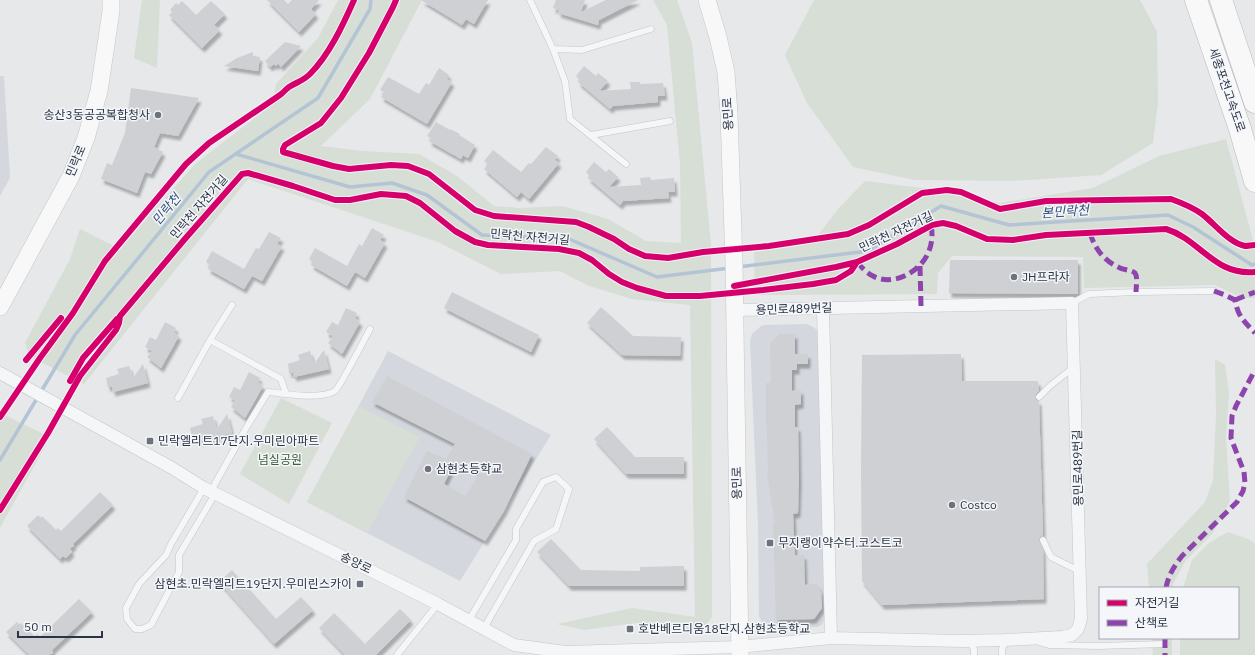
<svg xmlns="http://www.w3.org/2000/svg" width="1255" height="655" font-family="'IBM Plex Sans','Noto Sans KR',sans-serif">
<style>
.built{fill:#d4d7dd}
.green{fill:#d6ded6}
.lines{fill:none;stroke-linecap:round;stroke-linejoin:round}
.stream{stroke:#b4c4d5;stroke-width:3.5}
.building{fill:#ced0d3;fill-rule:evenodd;filter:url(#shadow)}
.lane-casing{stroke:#c4c6c8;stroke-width:7}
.street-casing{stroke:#c4c6c8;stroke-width:13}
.secondary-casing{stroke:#c4c6c8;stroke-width:18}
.highway-casing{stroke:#b8bbbf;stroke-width:23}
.lane{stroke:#f5f6f7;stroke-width:6}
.street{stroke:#f5f6f7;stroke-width:12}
.secondary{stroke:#f8f8f8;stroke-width:17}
.highway{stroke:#f8f8f8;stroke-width:22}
.quiet{stroke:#8e44ad;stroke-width:5;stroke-dasharray:10 5;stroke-linecap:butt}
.cycleway-casing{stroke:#f4f6f9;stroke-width:8}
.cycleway{stroke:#d6006c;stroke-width:6}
.poi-dot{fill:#6c737f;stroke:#f4f6f9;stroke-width:1.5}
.labels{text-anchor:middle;stroke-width:3;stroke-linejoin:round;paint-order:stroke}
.street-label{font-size:12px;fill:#2b3445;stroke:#f4f6f9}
.poi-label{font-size:12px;fill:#2b3445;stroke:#f4f6f9;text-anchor:start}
.park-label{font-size:12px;fill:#3f6138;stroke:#f4f6f9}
.water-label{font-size:13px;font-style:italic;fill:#34527a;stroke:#f4f6f9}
</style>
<defs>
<filter id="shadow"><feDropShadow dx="2.5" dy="4.5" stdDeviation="1" flood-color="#0004"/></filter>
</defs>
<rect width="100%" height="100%" fill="#e6e8ea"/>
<path class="built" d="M0 76H4L10 178 0 196Z
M807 324 813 327 817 330 819 335 825 619 822 625 817 627 769 629 763 624 759 616 758 526 750 341 752 334 761 326 765 325Z
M388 351 551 435 460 581 307 502Z"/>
<path class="green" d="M142 0H160L157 68 134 58Z
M338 0H422L370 99 321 146 363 151 419 154 457 176 494 206 520 208 562 206 608 219 646 241 681 243 680 164 667 25 653 0H677L692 43 711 245 712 617 702 630H672L636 623 584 630 557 624 632 608 695 617 690 305 632 299 589 286 560 271 501 274 438 242 248 179 84 384 29 356 25 343 70 259 80 229 120 249 195 164 273 104 276 84 318 38Z
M814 0H1140L1157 32 1158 103 1153 143 1101 175 1014 181 915 180 853 167 807 103 785 55Z
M1226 139 1255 248V298H1242L1215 285 1084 288 1083 257 952 256 938 273 937 294 755 295 754 252 812 243 838 209 865 181 947 191 1000 203 1093 188 1159 156Z
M1215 359 1225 365 1229 392 1226 438 1230 501 1213 533 1186 560 1173 584V588H1149L1147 564 1205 502 1213 480 1216 415Z
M281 398 332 423 289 504 240 474Z
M359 406 420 437 367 533 307 502Z
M0 413 50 437 0 528Z
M1228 532 1248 539 1255 544V655H1180V638H1238V588H1183L1192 560 1209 543Z
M1152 638H1172V655H1153Z"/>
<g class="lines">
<path class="stream" d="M236 154 350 187 392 183 427 195 482 235 569 239 657 277 730 268
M738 267 868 251 941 206 1009 225 1168 215 1193 227 1252 265 1255 264
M0 460 75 335 209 172 318 98 370 9 371 0"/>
</g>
<path class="building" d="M267 0H284L288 4 292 0H319L311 9 316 14 299 32Z
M421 0H488L474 24 466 19 462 25Z
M556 0H585L581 12 606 0H638L599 20 598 25 558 13 559 10 553 8Z
M182 1 196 15 211 1 225 14 214 25 220 30 202 48 169 15 172 12 170 10 176 3 178 5Z
M285 42 301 46 281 67 278 63 276 66 274 64 270 67 265 61Z
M253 52V56L260 57 258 71 224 66 237 58Z
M584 66 596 76 598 73 608 81 599 91 631 89 630 82H640V84L663 83 665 96H658V102L613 106 610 109 578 82 580 80 576 76Z
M439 68 449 75 447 79 452 82 427 124 381 97 384 92 380 90 388 77 419 94 426 83 429 85Z
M131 88 199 98 178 136 160 133 154 147 163 152 151 174 145 172 137 193 101 179 107 163 112 165 125 133Z
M436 122 450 130V129L460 134 459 135 475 145 468 158 463 155 461 159 429 141 431 138 427 136Z
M546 147 558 156 555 160 559 163 529 199 521 192 517 197 484 169 488 164 484 161 493 150 521 172 529 163 531 164Z
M594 162 606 172 609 169 618 177 609 187 641 185 640 178 650 177 651 180 674 178 675 192H668L669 198 623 201 620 205 588 178 590 176 586 172Z
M372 228 384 235 380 240 385 243 365 278 355 272 347 286 311 265 313 262 309 259 315 248 347 266 359 244 362 246Z
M269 232 281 238 277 244 282 246 262 281 252 276 244 289 208 269 210 265 206 262 212 251 244 269 256 248 259 249Z
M950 260H1078V294L949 293Z
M452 292 539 335 531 352 444 308Z
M601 307 633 336 681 337 680 356 622 355 587 323Z
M346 308 357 313 355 318 360 322 342 354 328 343 333 336 326 332 332 322 338 325Z
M165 322 176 328 174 332 179 336 161 368 147 357 152 351 145 347 150 337 156 340Z
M779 334H795V354H808V364H797V370H792V391L801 390V404L795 405V427H798L799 479 798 513 793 514 795 555H804L805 585 817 584 821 592 822 608 814 619 776 620 773 523H775L767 473H768L767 424H766V383H771L770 344Z
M324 350 329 369 294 377 293 373H289L288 364 300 360 298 355 310 351 314 364Z
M961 354 962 381H1038L1039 391 1036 394 1035 398 1036 400 1039 401 1043 536 1040 537 1039 540 1043 551 1044 599 882 605 862 581 861 470 862 355Z
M143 364 148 383 113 392 112 387H108L106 378 119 374 117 369 129 366 133 378Z
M249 372 260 378 258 382 263 386 245 418 231 407 235 400 229 397 234 387 240 390Z
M387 376 532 454 504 511 485 541 404 497 427 451 446 459 455 444 372 402ZM455 462 480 473 465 496 444 484Z
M227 414 232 433 197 442 196 437H192L190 428 203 424 201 419 213 416 217 429Z
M607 427 635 457H684V474H626L594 439Z
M100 492 113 505 73 544 74 546 70 548 72 552 66 558 63 556 60 559 27 526 38 515 41 518 42 516 56 530 58 528 61 531Z
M551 539 581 570 640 571V567L684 566V586H569L537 552Z
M232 570 276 619 301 597 313 610 274 644 219 582Z
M79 599 92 612 52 650 53 653 48 655H29L6 632 17 622 19 624 21 623 35 637 37 634 40 637Z
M400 609 411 620 376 655H345L319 628 334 613 365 644Z"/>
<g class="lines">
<g class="lane-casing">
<path id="lane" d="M530 0 553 49 565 81 570 119 626 164
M553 49 582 50 651 29
M591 135 670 121
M1072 303 1089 294 1136 292 1214 291
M232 305 210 340 281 379 286 394
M1039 397 1050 386 1074 367
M178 398 210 340
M204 488 171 544 166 555 139 584 126 608 127 619 135 629H142L151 625 179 572V555L215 494
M211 491 246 428 268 392C285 394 320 400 335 391 340 387 365 338 370 329
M1043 540 1051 557 1079 571
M469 620 516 540V529L543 482 556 477 569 489 556 529 534 541 484 628
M969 641 974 649V655
M1039 642 1050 645 1098 646 1165 644
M397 655 438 604
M1002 655V649L1006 640"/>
</g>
<g class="street-casing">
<path id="street" d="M823 309 831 638
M0 373 172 468 204 488 438 604 514 645 565 652 739 647 831 638 961 641 1006 640 1062 637 1072 635 1078 629 1081 619 1072 303 735 310"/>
</g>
<g class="secondary-casing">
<path id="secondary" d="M707 0 718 37 726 72 729 114 734 263 740 655
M0 307 71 176 86 138 99 91 111 11V0"/>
</g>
<g class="highway-casing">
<path id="highway" d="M1196 0 1240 129 1255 181
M1221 0 1255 102"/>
</g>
<use href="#lane" class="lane"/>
<use href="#street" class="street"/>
<use href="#secondary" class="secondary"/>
<use href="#highway" class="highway"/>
<path class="quiet" d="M1090 233C1095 249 1104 261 1120 268 1124 270 1132 270 1135 273 1138 277 1136 287 1136 292
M857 262C862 268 867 273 873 276 893 287 920 272 928 253 932 245 933 234 931 225
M920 266 921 306
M1214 291 1225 295 1235 300C1238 317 1244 321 1255 333
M1235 300 1255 292
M1166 588C1168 576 1174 566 1182 556L1237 502 1243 491 1245 483 1244 472 1231 438 1232 416 1236 406 1255 370
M1165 638V655"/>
<g class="cycleway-casing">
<path id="cycleway" d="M396 0 393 7 369 53 341 98 321 123 285 145 283 149V152L333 166 349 169 391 165 408 166 429 174 475 210 494 216 576 222 589 227 614 239 629 249 645 256 668 258 703 252 769 246 848 234 869 225 922 193 947 190 961 192 1000 209 1046 201 1171 199C1182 203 1192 207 1202 214 1215 224 1229 243 1245 246 1248 246 1252 245 1255 245
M734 286 836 267 857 262
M26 360 61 318
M70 381 83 358 117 319
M0 417 40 358 73 313 105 261 186 164 209 143 280 95C283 93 286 89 289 87 297 82 303 81 310 74 329 55 343 25 354 0
M0 510 48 433 80 376 116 330 119 323 120 316 184 240 242 174 248 173 293 186 335 200H350L381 194 406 196 420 203 455 231 475 242 488 245 559 249 579 253 592 260 609 274 622 282 637 288 666 296H700L763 290 813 284 836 280 851 271 857 262 897 244 932 225 943 223 956 226 987 239 1013 240 1046 235 1166 229C1200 239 1214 276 1255 272"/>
</g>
<use href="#cycleway" class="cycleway"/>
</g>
<g class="poi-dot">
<circle cx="158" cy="115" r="4"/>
<circle cx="1014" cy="277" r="4"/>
<rect x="146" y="437" width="8" height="8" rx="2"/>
<circle cx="428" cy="469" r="4"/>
<circle cx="952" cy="505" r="4"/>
<rect x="766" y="539" width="8" height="8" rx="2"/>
<rect x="356" y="580" width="8" height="8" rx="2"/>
<rect x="626" y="625" width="8" height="8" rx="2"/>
</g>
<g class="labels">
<g class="street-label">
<text transform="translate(1227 90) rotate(71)" y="4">세종포천고속도로</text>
<text transform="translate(728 114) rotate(-93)" y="4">용민로</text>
<text transform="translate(76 161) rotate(-67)" y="4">민락로</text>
<text transform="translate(199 207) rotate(-49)" y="4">민락천 자전거길</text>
<text transform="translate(896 232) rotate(-25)" y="4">민락천 자전거길</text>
<text transform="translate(530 237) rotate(5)" y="4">민락천 자전거길</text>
<text transform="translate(794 309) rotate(-2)" y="4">용민로489번길</text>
<text transform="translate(1078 468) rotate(-91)" y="4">용민로489번길</text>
<text transform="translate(737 483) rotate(-91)" y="4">용민로</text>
<text transform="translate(356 563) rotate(26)" y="4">송양로</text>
</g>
<g class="poi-label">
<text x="150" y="119" text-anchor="end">송산3동공공복합청사</text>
<text x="1022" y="281">JH프라자</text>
<text x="158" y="445">민락엘리트17단지.우미린아파트</text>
<text x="436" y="473">삼현초등학교</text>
<text x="960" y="509">Costco</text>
<text x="778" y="547">무지랭이약수터.코스트코</text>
<text x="352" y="588" text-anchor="end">삼현초.민락엘리트19단지.우미린스카이</text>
<text x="638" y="633">호반베르디움18단지.삼현초등학교</text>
</g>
<g class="park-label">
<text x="280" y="464">념실공원</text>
</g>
<g class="water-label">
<text transform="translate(166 209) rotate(-50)" y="5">민락천</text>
<text transform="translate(1065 211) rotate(-4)" y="5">본민락천</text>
</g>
</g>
<rect x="1099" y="587" width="140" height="52" fill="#f4f6f9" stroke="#a4a8b1"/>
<rect x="1107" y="600" width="20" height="6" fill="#d6006c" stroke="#a4a8b1"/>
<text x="1135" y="607" font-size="12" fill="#2b3445">자전거길</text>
<rect x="1107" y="620" width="20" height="6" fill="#8e44ad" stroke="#a4a8b1"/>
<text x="1135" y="627" font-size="12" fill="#2b3445">산책로</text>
<path d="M18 631v6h84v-6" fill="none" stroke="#2b3445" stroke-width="2"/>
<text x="24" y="631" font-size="12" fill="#2b3445" stroke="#f4f6f9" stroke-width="3" paint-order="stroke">50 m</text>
</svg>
